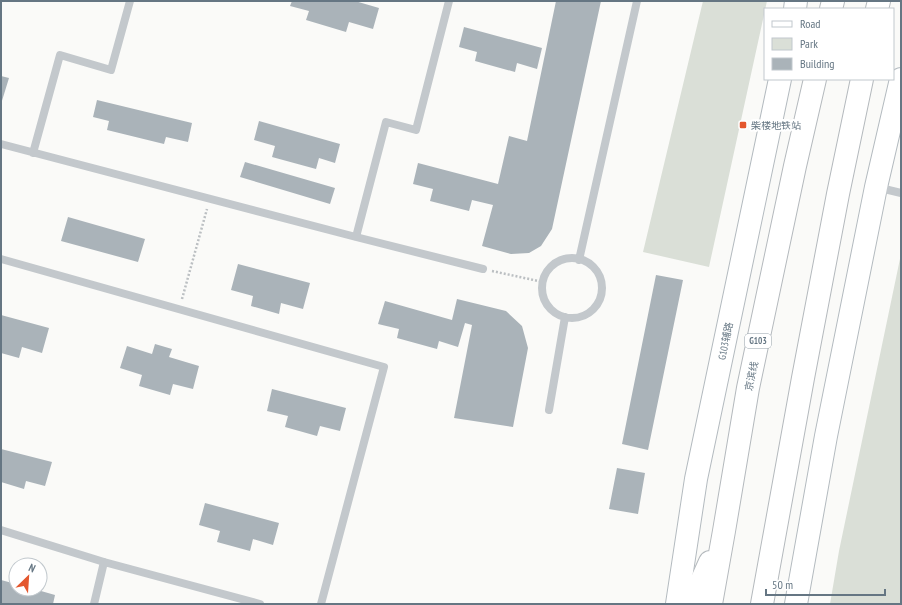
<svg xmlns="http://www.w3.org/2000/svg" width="902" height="605" font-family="'PT Sans Narrow','Noto Sans SC',sans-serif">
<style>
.green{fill:#dadfd7}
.building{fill:#aab3b9}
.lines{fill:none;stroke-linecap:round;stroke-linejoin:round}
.secondary-casing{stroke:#b3babf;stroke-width:24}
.highway-casing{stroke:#b4b9bd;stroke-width:24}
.path{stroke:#bbbfc2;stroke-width:2.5;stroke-dasharray:2 2;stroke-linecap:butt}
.lane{stroke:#c3c8cc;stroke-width:8}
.secondary{stroke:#fff;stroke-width:22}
.highway{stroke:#fff;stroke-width:22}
.poi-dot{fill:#e4572e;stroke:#fff;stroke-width:1.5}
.labels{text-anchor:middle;stroke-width:4;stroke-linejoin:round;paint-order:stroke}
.shield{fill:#fff;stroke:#939fa8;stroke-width:1}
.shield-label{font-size:9px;font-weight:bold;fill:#657683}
.poi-label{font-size:10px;fill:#657683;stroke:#fff;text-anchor:start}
.street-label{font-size:10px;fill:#657683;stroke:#fff}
</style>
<rect width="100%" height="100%" fill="#fafaf8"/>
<path class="green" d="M703 1H767L709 267 643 252Z
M901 254V604H830L839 551Z"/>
<path class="building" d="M292 1H355L379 8 373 29 349 22 346 32 306 20 309 11 290 6Z
M556 1H601L552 229 541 246 529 253 511 254 482 246 493 205 472 200 469 211 430 201 433 189 413 184 418 163 498 184 509 136 527 141Z
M464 27 542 48 537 69 517 63 515 72 475 61 477 52 459 47Z
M1 76 9 78 1 104Z
M97 100 192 123 188 142 166 137 164 144 107 130 109 121 93 117Z
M259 121 340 144 335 163 319 158 316 169 272 157 275 146 254 140Z
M245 162 335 188 330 204 240 177Z
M68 217 145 239 138 262 61 241Z
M238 264 310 283 303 309 281 303 279 314 251 306 253 296 231 290Z
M656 275 683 280 648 450 622 444Z
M457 299 506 311 522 326 528 348 513 427 454 418 472 325 465 323 458 347 439 341 437 349 397 338 399 329 378 324 385 301 452 320Z
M1 315 49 328 42 353 22 347 19 358 1 353Z
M155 344 172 349 169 357 199 366 193 389 173 384 170 395 139 386 142 375 120 368 127 346 152 354Z
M272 389 346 408 340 431 320 426 317 436 285 427 288 416 267 411Z
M1 449 52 462 45 486 26 481 24 489 1 482Z
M617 468 645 473 638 514 609 509Z
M205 503 279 523 273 545 253 539 250 551 217 542 220 531 199 525Z
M1 580 16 584V589H34L55 595 53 604H1Z"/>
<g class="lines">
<g class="secondary-casing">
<path id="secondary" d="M795 9 796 1
M677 604 696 479 780 79
M796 604 826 436 876 187 901 79"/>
</g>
<g class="highway-casing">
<path id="highway" d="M831 9 833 1
M877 9 879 1
M691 604 710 562
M711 604 724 531 748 388 795 166 815 79
M762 604 803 378 838 194 862 79"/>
</g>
<path class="path" d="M492 271 543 282
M182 299 207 209"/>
<path class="lane" d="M1 144 356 237 483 269
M33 153 60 55 111 70 130 1
M876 187 901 193
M356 237 386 122 416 130 449 1
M542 288a30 30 0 1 1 60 0a30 30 0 1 1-60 0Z
M1 259 384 367 321 604
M579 260 637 1
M549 410 565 317
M1 530 104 562 260 604
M94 604 104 562"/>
<use href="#secondary" class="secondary"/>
<use href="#highway" class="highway"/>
</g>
<rect class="poi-dot" x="739" y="121" width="8" height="8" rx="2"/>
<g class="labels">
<rect class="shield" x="745" y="334" width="26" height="14" rx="3"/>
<g class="shield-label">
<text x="758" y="344">G103</text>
</g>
<g class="poi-label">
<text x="751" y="129">柴楼地铁站</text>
</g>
<g class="street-label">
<text transform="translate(725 341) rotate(-78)" y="4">G103辅路</text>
<text transform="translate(751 376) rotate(-78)" y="4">京滨线</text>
</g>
</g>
<rect width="902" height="605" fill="none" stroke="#657683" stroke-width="4"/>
<rect x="764" y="8" width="130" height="72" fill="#ffffff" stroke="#c1c8cd"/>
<rect x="772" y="21" width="20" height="6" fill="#ffffff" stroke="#c1c8cd"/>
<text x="800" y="28" font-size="12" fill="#657683">Road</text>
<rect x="772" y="38" width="20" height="12" fill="#dadfd7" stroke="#c1c8cd"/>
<text x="800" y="48" font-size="12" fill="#657683">Park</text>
<rect x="772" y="58" width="20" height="12" fill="#aab3b9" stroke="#c1c8cd"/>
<text x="800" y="68" font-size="12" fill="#657683">Building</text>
<g transform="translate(28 577) rotate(25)"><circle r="19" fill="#ffffff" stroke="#c1c8cd"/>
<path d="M0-3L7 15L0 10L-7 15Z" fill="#e4572e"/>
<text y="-6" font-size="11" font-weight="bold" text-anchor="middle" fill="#657683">N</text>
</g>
<path d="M766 589v6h119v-6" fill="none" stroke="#657683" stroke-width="2"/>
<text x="772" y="589" font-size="12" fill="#657683" stroke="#ffffff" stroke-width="3" paint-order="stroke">50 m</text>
</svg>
